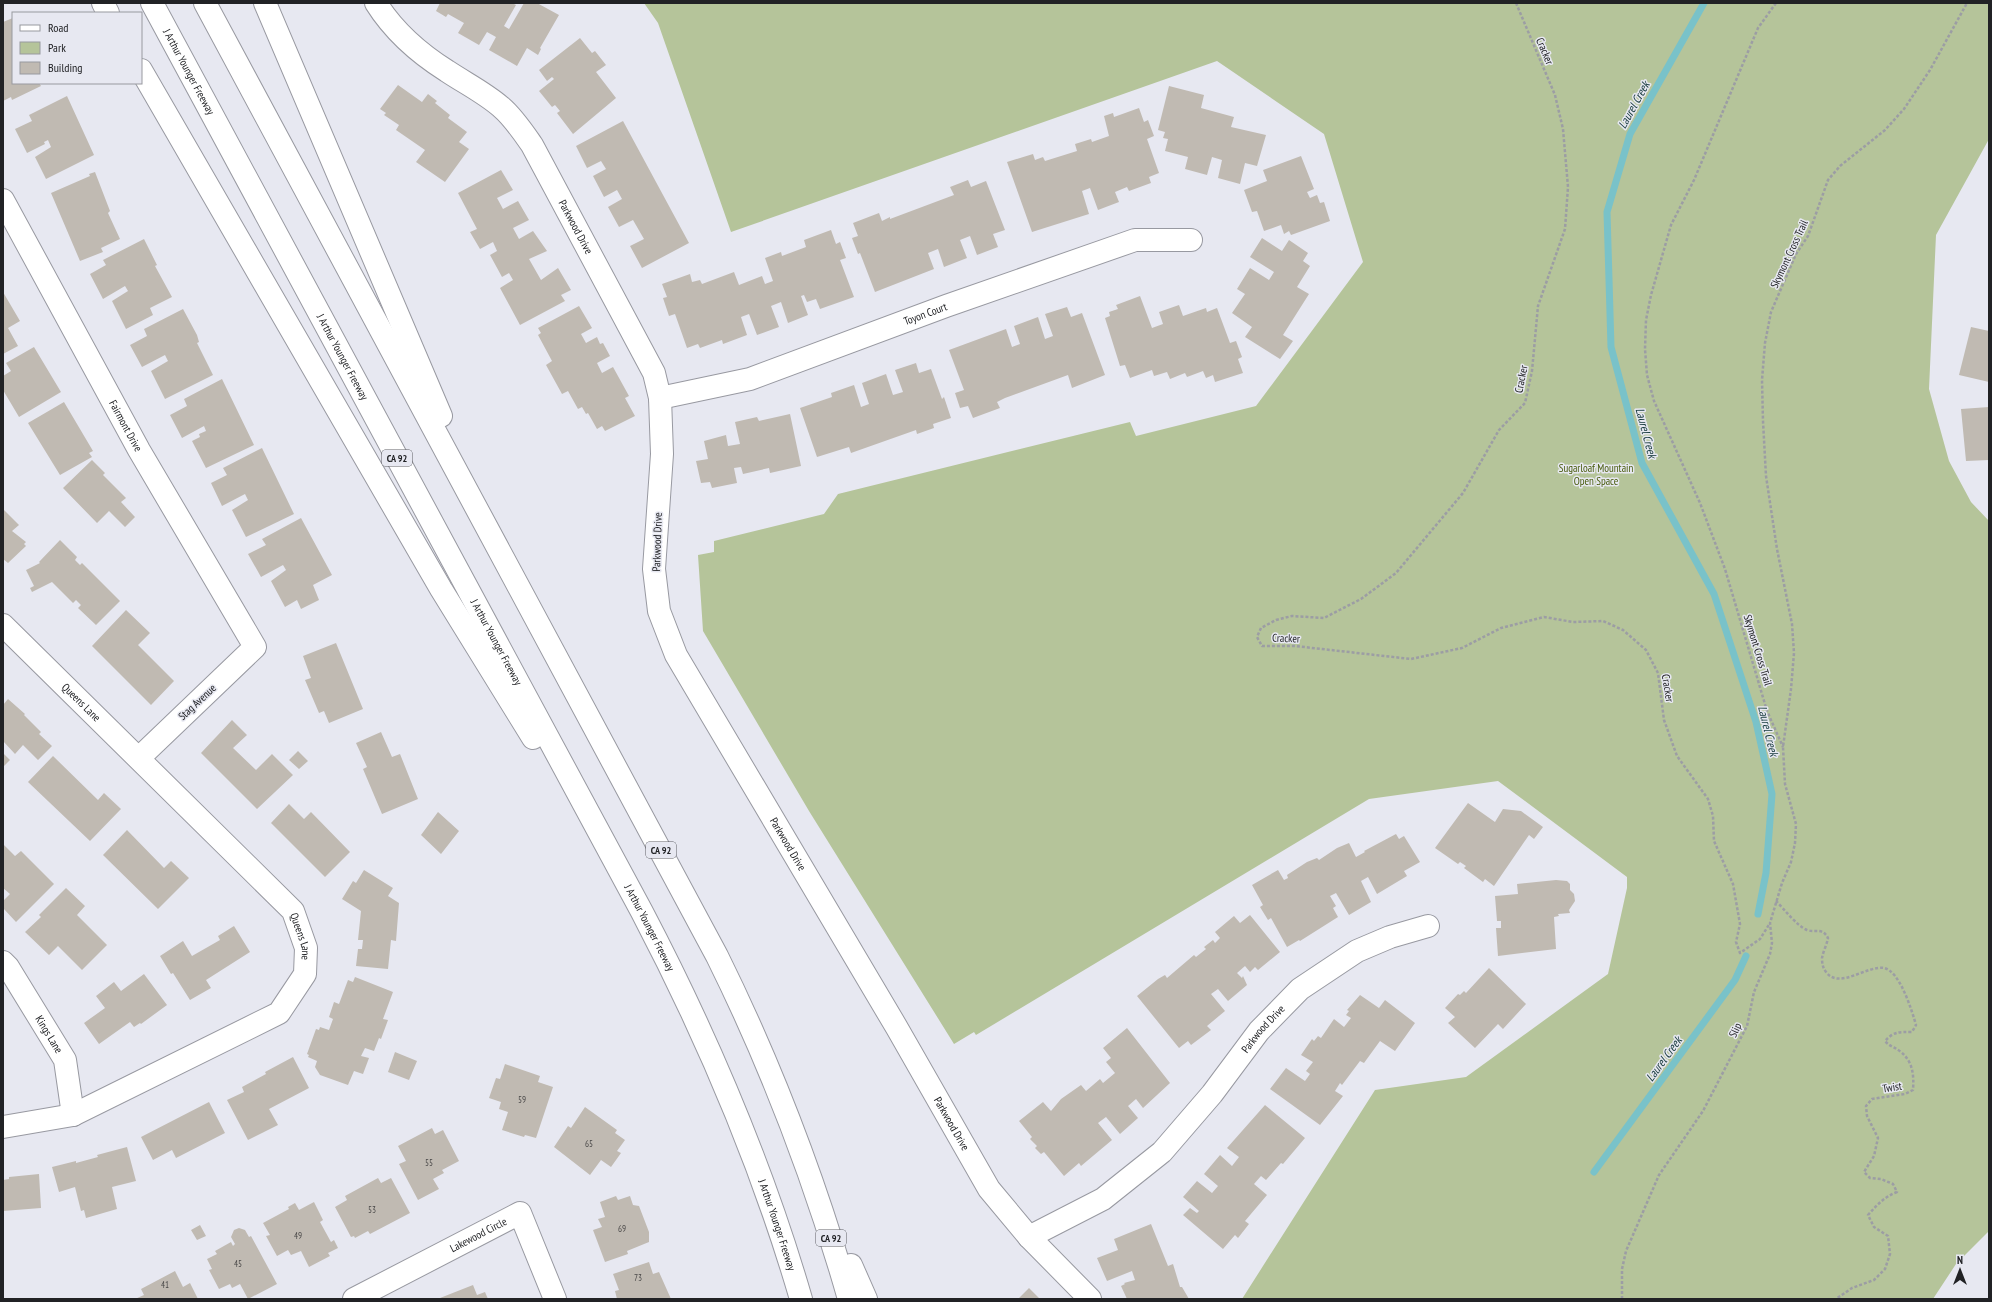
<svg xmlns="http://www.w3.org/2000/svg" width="1992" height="1302" font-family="'PT Sans Narrow',sans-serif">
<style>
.green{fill:#b5c49a}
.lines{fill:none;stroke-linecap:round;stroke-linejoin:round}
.stream{stroke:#79c2c9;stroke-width:7}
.building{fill:#c0bab2}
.minor-casing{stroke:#9899a1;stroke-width:24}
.motorway-casing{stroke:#9899a1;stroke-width:24}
.path{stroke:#9c9da4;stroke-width:2.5;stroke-dasharray:3 2;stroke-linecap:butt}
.minor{stroke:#fff;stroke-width:22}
.motorway{stroke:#fff;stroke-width:22}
.labels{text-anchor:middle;stroke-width:3;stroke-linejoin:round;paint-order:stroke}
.number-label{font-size:9px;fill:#494848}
.shield{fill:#e7e8f1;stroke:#5c5d62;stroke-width:1}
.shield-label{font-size:10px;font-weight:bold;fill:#212225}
.street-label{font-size:11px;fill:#212225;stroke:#e7e8f1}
.park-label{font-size:11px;fill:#475b0b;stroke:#e7e8f1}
.water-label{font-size:12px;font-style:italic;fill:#14383b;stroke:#e7e8f1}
</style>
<rect width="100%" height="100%" fill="#e7e8f1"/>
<path class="green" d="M644 3H1989V139L1936 235 1929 389 1949 461 1971 502 1989 521V1231L1956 1264 1933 1299H1242L1375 1090 1466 1077 1608 974 1627 888V877L1498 781 1369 799 976 1035 974 1032 954 1044 809 811 703 631 698 555 714 552V541L824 514 838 494 1130 422 1136 436 1256 406 1363 262 1324 134 1217 61 731 232 658 23Z"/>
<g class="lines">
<path class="stream" d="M1704 3 1630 134 1607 212 1611 347 1642 463 1714 594 1756 722 1772 794 1766 873 1758 914
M1594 1172 1735 980 1746 956"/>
</g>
<path class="building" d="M440 3H512L516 5 504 26 509 29 524 3H537L559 15 540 48 541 49 538 55 527 48 517 66 489 50 496 37 487 32 479 45 458 33 464 23 448 14 446 17 436 11Z
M13 18V83H39L41 86 12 100 11 97 3 101V22Z
M580 38 592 53 595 51 606 65 596 72 616 98 573 134 557 113 560 111 555 105 552 107 539 91 554 79 552 77 547 81 539 70Z
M398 85 422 102 428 94 437 101 435 103 450 115 448 118 467 132 459 142 469 149 445 182 416 162 425 150 396 130 399 125 384 115 386 113 380 109Z
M1169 86 1204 95 1201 108 1234 117 1231 127 1266 135 1257 166 1245 163 1240 184 1218 178 1222 160 1212 157 1207 175 1185 169 1188 157 1165 151 1168 139 1163 138 1165 132 1158 130Z
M67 96 94 155 46 179 35 157 51 147 48 140 44 142 45 144 27 153 15 129 32 121 29 115Z
M1139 108 1144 122 1148 120 1154 136 1147 139 1159 173 1149 177 1151 183 1129 191 1127 187 1115 192 1119 202 1098 210 1090 188 1082 191 1089 214 1032 232 1007 162 1033 154 1035 160 1043 157 1045 161 1077 151 1075 144 1091 139 1092 142 1109 136 1104 116 1113 113 1114 117Z
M623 121 689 243 642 268 630 246 644 239 633 220 619 227 608 207 622 199 617 190 604 197 593 176 606 169 601 161 587 168 576 146Z
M1301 156 1314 189 1307 192 1310 198 1317 195 1320 203 1324 202 1330 221 1291 235 1289 231 1284 234 1281 225 1264 231 1257 211 1252 212 1244 190 1267 181 1263 170Z
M501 170 513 190 497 198 503 209 518 201 529 220 513 228 519 239 533 231 547 251 529 259 541 280 558 268 571 290 561 295 565 301 520 325 500 288 513 280 509 273 502 277 490 255 497 251 493 242 480 249 470 232 477 229 458 193Z
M95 172 110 211 108 213 120 239 101 248 103 252 80 261 51 193 90 176 89 174Z
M968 180 971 187 986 181 1005 230 993 234 998 247 977 255 970 236 960 240 967 258 944 267 938 249 928 253 934 269 875 292 860 253 858 254 852 238 858 236 853 223 879 213 882 221 890 217V219L954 195 950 187Z
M831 230 836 244 840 242 846 258 840 260 854 297 820 309 816 299 807 302 804 295 801 296 808 315 788 323 781 302 771 306 779 327 757 335 749 314 741 317 747 335 723 344 722 340 700 348 698 344 687 348 675 314 669 316 663 298 667 297 662 284 690 274 692 282 700 280 702 284 734 272 739 285 762 276 765 284 773 281 765 258 781 252 782 256 806 247 804 240Z
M1262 238 1282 251 1289 240 1308 253 1303 261 1310 266 1297 287 1309 294 1283 335 1293 341 1280 359 1245 337 1252 327 1232 313 1245 294 1237 289 1250 268 1269 280 1274 272 1250 257Z
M144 239 157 265 155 266 172 297 150 308 153 315 126 329 112 301 128 291 125 286 103 299 90 274 106 265 103 260Z
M3 292 20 321 8 328 18 346 3 354Z
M1140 296 1152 328 1163 324 1159 312 1179 305 1183 316 1206 308 1207 312 1217 308 1230 343 1236 341 1242 357 1238 359 1243 373 1215 382 1213 375 1206 378 1203 371 1187 377 1185 373 1170 379 1167 372 1154 376 1152 370 1130 378 1125 365 1120 366 1105 318 1110 316 1109 312 1118 309 1116 305Z
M579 306 592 328 581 334 586 343 597 337 600 344 603 343 610 356 597 363 602 373 613 367 629 396 625 398 635 416 605 431 602 426 597 429 588 413 586 414 582 407 578 409 568 391 562 394 546 365 552 361 538 335 541 333 538 328Z
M1067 307 1071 317 1082 313 1105 375 1072 388 1068 375 1005 398 997 402 1000 408 973 418 968 406 960 408 955 393 964 390 949 350 1006 329 1012 347 1020 344 1014 326 1038 317 1045 339 1053 336 1045 314Z
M183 309 197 335 199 342 197 343 213 375 165 399 151 371 168 361 165 355 142 367 130 345 147 336 144 329Z
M1971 327 1989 331V382L1959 375Z
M34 347 61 392 19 417 3 390V376L11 371 6 363Z
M916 363 919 373 931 369 942 399 944 397 951 418 933 424 934 428 917 434 916 430 851 453 849 447 817 457 800 408 832 397 831 393 854 385 861 407 869 404 862 383 886 374 893 395 903 392 895 370Z
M222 379 254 445 206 468 192 441 200 437 199 434 206 431 204 426 182 438 170 415 187 406 184 399Z
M64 402 93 451 89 453 92 457 60 475 28 423Z
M1989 407V460L1966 461 1961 409Z
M790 414 801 466 770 473 769 468 743 474 741 467 734 468 737 483 712 488 710 482 701 483 696 461 708 459 704 441 726 435 728 446 740 444 735 422 757 417 759 421Z
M262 448 294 514 246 537 232 510 248 500 245 494 222 506 211 483 227 475 223 468Z
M92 460 105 473 103 475 126 498 121 502 135 517 125 527 109 511 97 523 63 488Z
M3 509 19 525 12 531 26 542 24 544 26 546 8 563 3 559Z
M301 518 332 575 313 585 319 600 301 609 297 600 285 607 271 581 286 570 283 565 261 577 248 554 266 545 262 539Z
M60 540 77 557 75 560 80 565 82 563 120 601 96 625 78 608 81 605 76 600 73 603 52 582 32 592 30 588 34 586 26 570 40 563 39 562Z
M126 610 150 633 138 645 174 681 151 705 92 646Z
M336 643 363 709 329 723 324 711 319 713 305 680 311 678 303 656Z
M8 699 25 714 24 715 41 732 39 734 52 746 38 760 23 745 15 754 3 741V705Z
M232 720 247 735 233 748 256 770 272 754 293 775 257 809 201 753Z
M381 732 392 757 400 754 418 799 382 814 363 769 367 767 356 743Z
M298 751 308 761 299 769 289 760Z
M3 753 10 760 3 767Z
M53 756 98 800 104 793 121 809 90 841 28 782Z
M1468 803 1495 822 1503 809 1521 811 1543 827 1534 839 1529 835 1494 886 1485 879 1483 882 1464 868 1466 866 1460 862 1458 864 1435 848Z
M289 804 304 819 311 812 350 852 325 877 271 823Z
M438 812 459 831 441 854 421 835Z
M127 830 164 868 171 861 189 878 158 909 103 855Z
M1396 834 1399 839 1404 836 1420 862 1404 871 1407 876 1377 894 1368 877 1361 881 1371 902 1349 915 1336 893 1330 896 1336 906 1333 908 1338 917 1300 941 1299 940 1287 947 1271 918 1268 920 1260 907 1263 905 1252 885 1278 870 1284 880 1288 878 1287 875 1307 862 1317 858 1319 860 1337 848 1349 843 1356 857 1365 852 1364 851Z
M3 844 15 856 21 851 54 884 16 922 3 908V901L10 894 3 888Z
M364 870 393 888 388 896 399 903 396 941 391 940 388 969 356 966 358 949H362L363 940H358L361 911 342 899 353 881 356 883Z
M1556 880 1567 881 1570 884V890L1574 894 1575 901 1569 910 1570 913 1558 914 1559 916 1554 917 1556 949 1498 956 1496 928H1501V921H1497L1495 896 1518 894 1517 884Z
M66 888 85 906 77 915 107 945 82 970 58 946 49 955 25 932 41 917 39 915Z
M1250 915 1280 952 1258 970 1255 967 1250 972 1245 966 1237 973 1242 978 1243 976 1247 985 1228 1001 1218 989 1211 994 1225 1011 1207 1026 1211 1030 1191 1045 1188 1041 1179 1048 1137 996 1158 979 1165 975 1167 978 1194 955 1196 957 1206 949 1204 947 1213 940 1215 943 1220 938 1215 932 1234 916 1240 923Z
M234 926 250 952 206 980 211 988 190 1000 173 973 171 974 160 956 183 941 192 956 220 940 218 936Z
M1489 968 1526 1004 1503 1029 1498 1024 1475 1048 1448 1023 1455 1017 1445 1008 1458 994 1460 995 1464 991 1466 993Z
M144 974 167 1005 141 1024 140 1023 134 1027 130 1022 99 1044 84 1023 105 1008 96 996 114 982 121 991Z
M355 977 393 992 383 1019 388 1020 381 1039 379 1038 374 1051 365 1048 361 1056 369 1058 363 1074 354 1071 348 1085 320 1075 315 1067 317 1061 308 1057 309 1055 307 1054 316 1029 319 1030 320 1027 329 1030 333 1019 329 1017 334 1002 339 1004 348 980 353 982Z
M1360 995 1379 1008 1385 1000 1415 1023 1395 1051 1380 1041 1364 1063 1360 1061 1342 1085 1340 1083 1335 1091 1343 1096 1320 1125 1270 1089 1286 1068 1305 1081 1310 1074 1306 1071 1313 1062 1301 1055 1312 1039 1314 1041 1318 1036 1321 1038 1334 1019 1344 1027 1351 1018 1346 1015 1349 1011 1347 1010Z
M1127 1028 1170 1083 1143 1108 1136 1099 1128 1106 1138 1118 1120 1134 1106 1117 1098 1123 1112 1140 1081 1166 1079 1163 1064 1176 1044 1152 1041 1154 1035 1148 1037 1146 1030 1139 1032 1137 1019 1121 1043 1102 1051 1111 1061 1099 1081 1085 1086 1091 1100 1079 1103 1083 1115 1073 1106 1062 1111 1058 1103 1048Z
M395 1052 417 1061 409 1080 388 1072Z
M293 1057 309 1088 269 1109 278 1125 248 1140 227 1100 244 1092 242 1087 266 1074 265 1072Z
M505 1064 540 1076 538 1082 553 1087 536 1138 525 1135 524 1137 502 1130 508 1112 499 1109 501 1102 489 1098 496 1078 500 1079Z
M209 1102 225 1133 176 1158 172 1150 153 1160 141 1137Z
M1265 1105 1305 1138 1283 1164 1281 1163 1266 1180 1261 1176 1254 1184 1267 1195 1245 1221 1249 1224 1238 1238 1235 1235 1223 1249 1183 1215 1190 1208 1197 1213 1199 1211 1183 1197 1197 1181 1212 1193 1218 1186 1204 1174 1220 1155 1232 1166 1239 1157 1227 1148Z
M585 1107 617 1130 615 1133 625 1140 617 1151 621 1153 611 1167 601 1160 590 1175 554 1147 568 1126 571 1128Z
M432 1128 435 1134 443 1130 459 1161 442 1170 444 1173 433 1179 439 1189 418 1200 399 1164 406 1161 398 1146Z
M127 1147 136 1181 112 1187 117 1209 86 1218 84 1210 81 1211 75 1187 59 1192 52 1167 76 1161V1163L98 1157 97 1155Z
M39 1174 41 1208 3 1211V1180L9 1179V1177Z
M378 1178 381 1183 391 1178 410 1213 370 1234 368 1231 355 1238 354 1236 351 1237 335 1207 347 1200 345 1196Z
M616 1196 618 1200 630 1196 633 1205 639 1206 649 1232V1242L627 1251 628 1254 605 1262 593 1230 602 1227 598 1219 605 1217 600 1202Z
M314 1202 323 1220 320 1222 331 1242 334 1240 338 1248 328 1253 330 1256 309 1267 301 1251 291 1255 288 1250 277 1256 266 1236 270 1235 263 1223 289 1209 288 1207 295 1203 299 1210Z
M1151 1224 1168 1266 1173 1264 1180 1287H1182L1189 1299H1127L1121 1286 1125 1284 1124 1283 1135 1280 1132 1271 1107 1281 1097 1258 1118 1250 1114 1239Z
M200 1225 206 1236 197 1240 191 1230Z
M239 1228 245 1230 249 1237 251 1236 277 1284 248 1299 240 1284 232 1288 230 1284 219 1289 209 1270 212 1269 207 1259 217 1254 215 1251 231 1242 233 1246 235 1244 231 1237 234 1230Z
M649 1262 653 1274 659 1272 671 1299H617L615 1291 619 1290 613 1274Z
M175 1271 183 1287 190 1283 198 1299H135L144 1295 141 1289Z
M473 1285 477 1295 485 1292 488 1299H440V1298Z
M1029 1288 1040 1299H1018Z"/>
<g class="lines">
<g class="minor-casing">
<g id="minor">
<path id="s1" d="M376 3C393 30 420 54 447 71 465 83 485 93 501 107 513 117 523 132 532 145L654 373 660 398 662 454 654 569 659 611 676 655 897 1028 989 1189 1029 1237 1090 1299"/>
<path id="s2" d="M3 200 139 450 255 647 139 758"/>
<path id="s3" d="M660 398 750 379 946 306 1135 240H1191"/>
<path id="s4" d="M3 625 293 911 306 948 305 974 279 1013 73 1115 3 1127"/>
<path id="s5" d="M3 962 8 967 65 1060 73 1115"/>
<path id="s6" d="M1029 1237 1103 1199 1162 1152 1212 1094 1259 1031 1300 989 1357 951 1390 937 1428 926"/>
<path id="s7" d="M354 1299 520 1213 555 1299"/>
</g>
</g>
<g class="motorway-casing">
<g id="motorway">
<path d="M103 3 108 13"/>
<path id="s8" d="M152 3 642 912C708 1038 761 1162 801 1299"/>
<path d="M205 3 717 956C772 1067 815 1180 849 1299"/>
<path d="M265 3 441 416"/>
<path d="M141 70 441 589 533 738"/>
<path d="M851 1265 866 1299"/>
</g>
</g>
<path class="path" d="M1516 3 1555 95 1563 129 1568 187 1565 229 1538 306 1532 371 1525 403 1499 430 1463 493 1396 573 1361 599 1324 618 1292 616 1276 620 1261 628 1257 637 1262 646H1295L1411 659 1462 648 1501 628 1544 617 1573 622 1603 621 1623 630 1646 650 1658 673 1664 720 1677 756 1708 799 1713 816 1714 841 1733 884 1740 924 1736 942 1740 953 1760 939 1770 923
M1776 3 1758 28 1694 180 1671 225 1651 295 1646 320 1645 349 1647 375 1654 401 1700 503 1725 569 1767 711 1783 747
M1776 901C1784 909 1797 926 1807 930 1816 933 1822 927 1828 938 1827 944 1823 952 1822 958 1822 964 1823 968 1826 972 1839 990 1867 965 1884 968 1900 971 1912 1011 1916 1025L1912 1032C1900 1032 1894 1031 1885 1041 1890 1047 1895 1047 1901 1052 1913 1062 1914 1075 1913 1090L1905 1094 1872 1099 1866 1106 1867 1116 1878 1138 1874 1156 1864 1172 1870 1178 1881 1179 1893 1184 1897 1192C1884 1197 1877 1205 1868 1215L1874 1227 1888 1236 1890 1254 1885 1269 1874 1280 1852 1288 1836 1299
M1622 1299V1269L1626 1251 1659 1175 1703 1111 1747 1026 1754 992 1770 954 1772 943 1770 923 1782 883 1791 862 1795 843 1796 824 1785 784 1783 747 1791 689 1794 653 1792 624 1777 549 1766 476 1763 421 1762 380 1765 343 1771 312 1796 254 1808 236 1828 180 1840 166 1885 130 1904 109 1930 70 1967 3"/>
<use href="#minor" class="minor"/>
<use href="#motorway" class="motorway"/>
</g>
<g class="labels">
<g class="number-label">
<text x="522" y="1103">59</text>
<text x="589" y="1147">65</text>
<text x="429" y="1166">55</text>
<text x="372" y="1213">53</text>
<text x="622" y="1232">69</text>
<text x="298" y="1239">49</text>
<text x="238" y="1267">45</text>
<text x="638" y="1281">73</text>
<text x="165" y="1288">41</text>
</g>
<g class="shield">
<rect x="382" y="450" width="30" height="16" rx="3"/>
<rect x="646" y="842" width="30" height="16" rx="3"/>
<rect x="816" y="1230" width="30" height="16" rx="3"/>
</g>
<g class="shield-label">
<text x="397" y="462">CA 92</text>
<text x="661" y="854">CA 92</text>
<text x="831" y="1242">CA 92</text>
</g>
<g class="street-label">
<text transform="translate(1545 51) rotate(67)" y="4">Cracker</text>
<text dy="4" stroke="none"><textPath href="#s8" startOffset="78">J Arthur Younger Freeway</textPath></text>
<text dy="4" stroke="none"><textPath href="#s1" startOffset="306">Parkwood Drive</textPath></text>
<text transform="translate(1789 254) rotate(-65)" y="4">Skymont Cross Trail</text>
<text dy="4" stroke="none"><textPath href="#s3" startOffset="279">Toyon Court</textPath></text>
<text dy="4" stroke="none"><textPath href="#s8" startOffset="402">J Arthur Younger Freeway</textPath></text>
<text transform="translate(1521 379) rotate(-79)" y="4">Cracker</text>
<text dy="4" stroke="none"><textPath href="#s2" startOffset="257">Fairmont Drive</textPath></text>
<text transform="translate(657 542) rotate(-88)" y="4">Parkwood Drive</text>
<text transform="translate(1286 638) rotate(2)" y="4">Cracker</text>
<text dy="4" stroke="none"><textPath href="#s8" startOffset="726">J Arthur Younger Freeway</textPath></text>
<text transform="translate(1758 650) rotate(73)" y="4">Skymont Cross Trail</text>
<text transform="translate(1668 688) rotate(81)" y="4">Cracker</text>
<text dy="4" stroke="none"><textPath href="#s4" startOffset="110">Queens Lane</textPath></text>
<text transform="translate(197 702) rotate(-43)" y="4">Stag Avenue</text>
<text dy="4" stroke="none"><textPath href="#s1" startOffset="978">Parkwood Drive</textPath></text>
<text dy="4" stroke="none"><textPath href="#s8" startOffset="1050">J Arthur Younger Freeway</textPath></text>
<text dy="4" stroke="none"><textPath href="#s4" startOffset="434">Queens Lane</textPath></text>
<text dy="4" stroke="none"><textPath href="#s6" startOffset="318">Parkwood Drive</textPath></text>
<text transform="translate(1735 1030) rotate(-65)" y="4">Slip</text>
<text dy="4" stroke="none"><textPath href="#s5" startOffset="86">Kings Lane</textPath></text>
<text transform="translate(1892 1087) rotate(-9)" y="4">Twist</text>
<text dy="4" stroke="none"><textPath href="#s1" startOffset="1302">Parkwood Drive</textPath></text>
<text dy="4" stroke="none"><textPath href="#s8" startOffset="1374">J Arthur Younger Freeway</textPath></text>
<text dy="4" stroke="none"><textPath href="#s7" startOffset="140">Lakewood Circle</textPath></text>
</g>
<g class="park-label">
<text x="1596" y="472">Sugarloaf Mountain<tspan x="1596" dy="13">Open Space</tspan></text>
</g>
<g class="water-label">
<text transform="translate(1634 105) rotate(-61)" y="4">Laurel Creek</text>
<text transform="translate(1646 433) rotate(75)" y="4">Laurel Creek</text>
<text transform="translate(1768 731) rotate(76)" y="4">Laurel Creek</text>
<text transform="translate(1664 1059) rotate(-54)" y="4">Laurel Creek</text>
</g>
</g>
<rect width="1992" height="1302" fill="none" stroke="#212225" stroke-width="8"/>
<rect x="12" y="12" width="130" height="72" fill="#e7e8f1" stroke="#98999f"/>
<rect x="20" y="25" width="20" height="6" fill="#ffffff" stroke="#98999f"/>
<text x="48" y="32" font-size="12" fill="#212225">Road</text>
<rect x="20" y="42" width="20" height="12" fill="#b5c49a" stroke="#98999f"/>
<text x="48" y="52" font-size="12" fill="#212225">Park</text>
<rect x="20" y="62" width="20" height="12" fill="#c0bab2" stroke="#98999f"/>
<text x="48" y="72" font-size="12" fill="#212225">Building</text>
<g transform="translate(1960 1270)" stroke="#e7e8f1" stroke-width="3" paint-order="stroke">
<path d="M0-3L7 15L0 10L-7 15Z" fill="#212225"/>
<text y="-6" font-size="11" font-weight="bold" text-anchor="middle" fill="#212225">N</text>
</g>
</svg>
